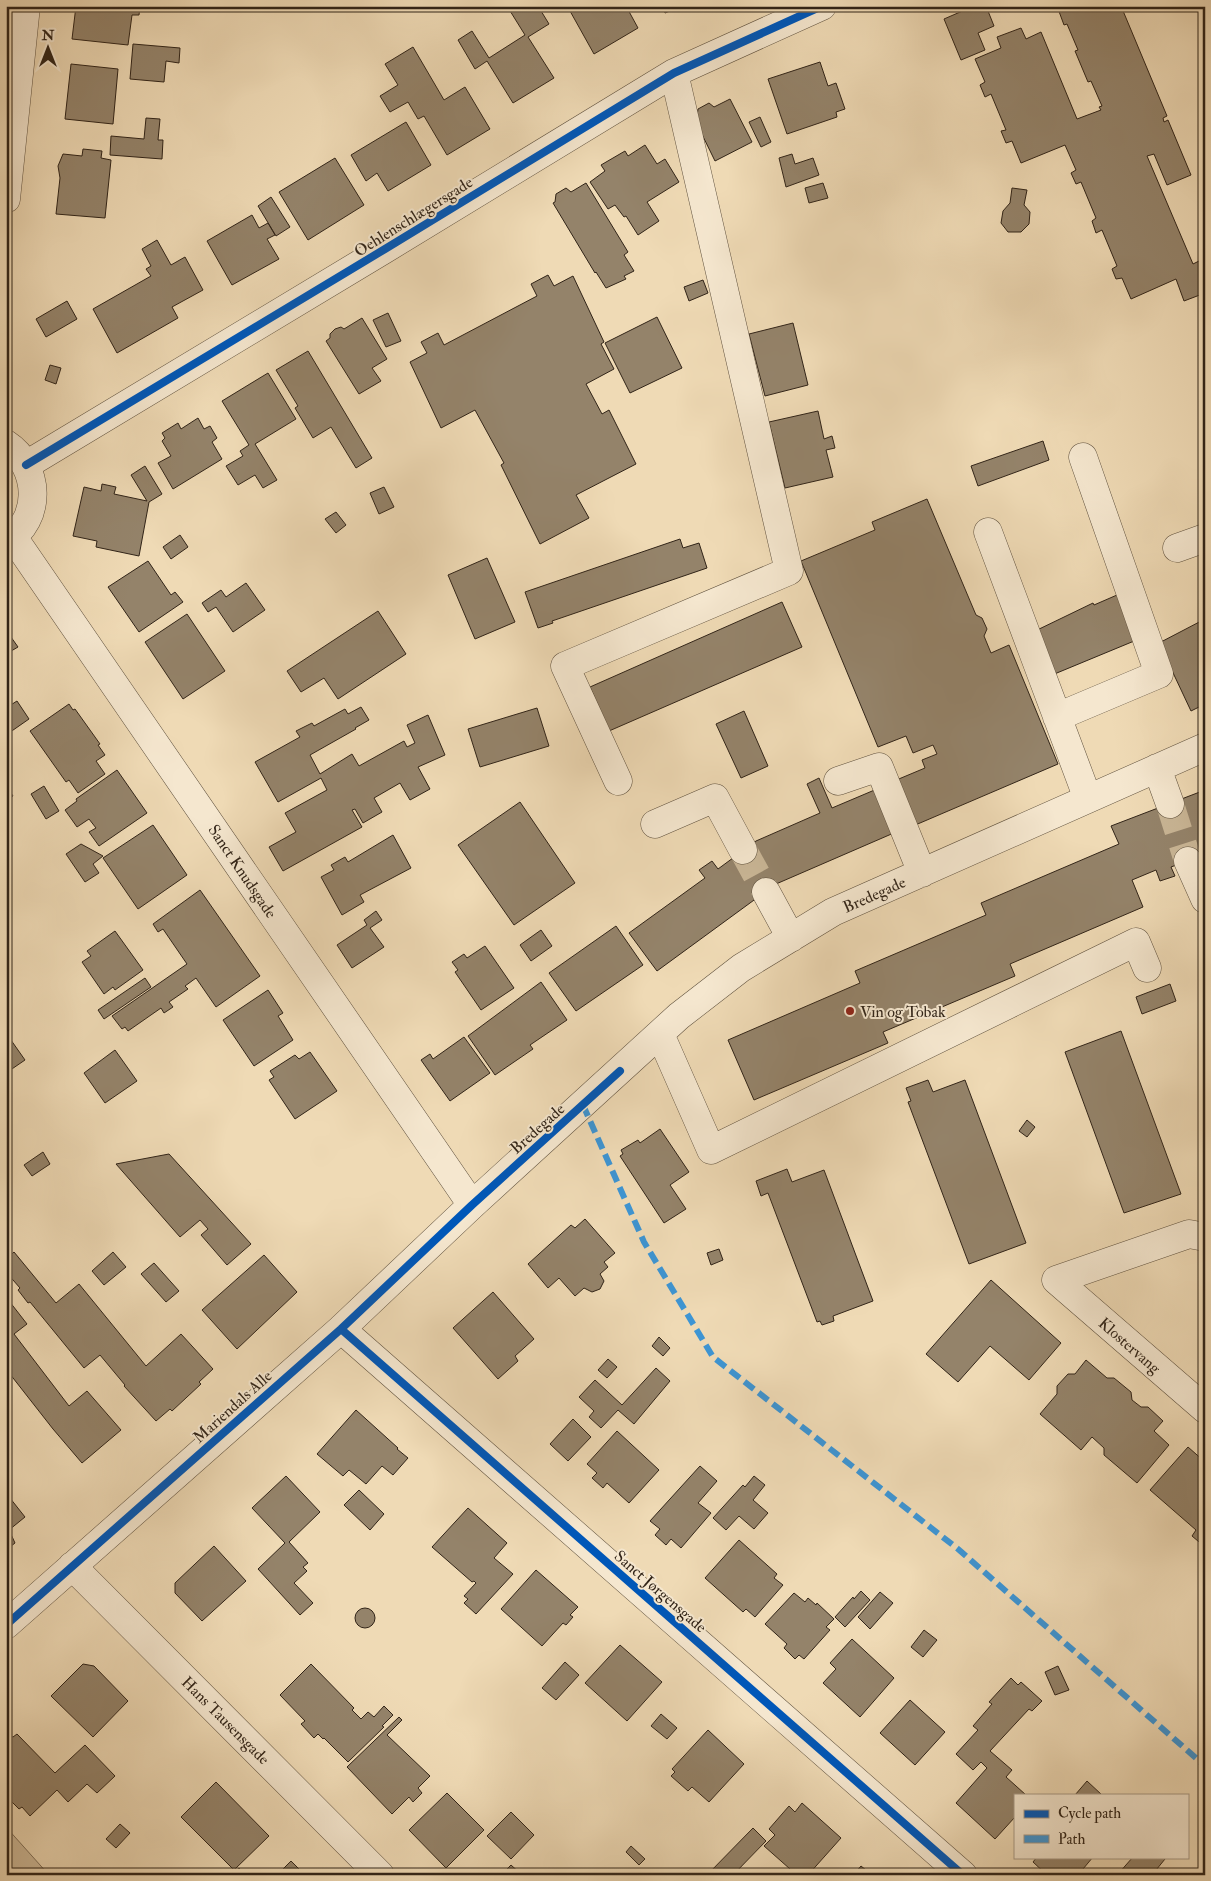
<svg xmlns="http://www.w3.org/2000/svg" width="1211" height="1881" font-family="'IM FELL Double Pica',serif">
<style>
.green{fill:#cfbb9a;stroke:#807059}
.building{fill:#94836a;stroke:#312418}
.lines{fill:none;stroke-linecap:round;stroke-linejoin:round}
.minor-tunnel{stroke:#c9b696;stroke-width:28;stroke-dasharray:28 14;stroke-linecap:butt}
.minor-casing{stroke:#60523f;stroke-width:29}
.minor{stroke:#f5e7cf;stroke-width:28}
.quiet{stroke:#3d95d4;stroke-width:6;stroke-dasharray:12 6;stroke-linecap:butt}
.cycleway-casing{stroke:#f5e7cf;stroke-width:11}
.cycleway{stroke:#0057b8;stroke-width:8}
.poi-dot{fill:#8f2418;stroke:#f5e7cf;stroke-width:2}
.labels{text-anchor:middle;stroke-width:4;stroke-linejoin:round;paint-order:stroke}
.street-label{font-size:16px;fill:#312418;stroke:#f5e7cf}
.poi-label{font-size:16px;fill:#312418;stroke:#f5e7cf;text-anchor:start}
</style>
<rect width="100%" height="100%" fill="#efdab5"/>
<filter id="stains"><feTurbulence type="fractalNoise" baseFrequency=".004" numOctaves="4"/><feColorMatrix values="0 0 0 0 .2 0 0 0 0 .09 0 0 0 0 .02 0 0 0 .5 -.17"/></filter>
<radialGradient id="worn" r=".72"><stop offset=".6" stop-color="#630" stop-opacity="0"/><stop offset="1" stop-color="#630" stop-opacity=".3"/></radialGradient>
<path class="green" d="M6 1827 49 1875H6Z"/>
<path class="building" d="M76 6H140L139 15H132L128 45 72 39Z
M507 6H538L549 24 528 37 554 78 513 103 487 61 475 69 458 40 472 31 489 58 525 35Z
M578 6H626L638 28 594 54 570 11Z
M662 6H682L665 13Z
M974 6H986L994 26 978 33 985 50 961 60 944 19Z
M1057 6H1121L1167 116 1163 118 1164 122 1168 120 1191 175 1167 185 1154 154 1147 156 1193 264 1201 260 1205 268V293L1184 301 1176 279 1131 299 1122 278 1116 279 1112 269 1117 266 1102 230 1096 233 1092 221 1096 218 1081 182 1076 184 1071 173 1076 170 1065 145 1021 163 1012 141 1006 143 1001 131 1006 130 991 94 985 97 980 85 985 82 975 59 1001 48 997 37 1021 28 1026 39 1041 32 1077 119 1101 110 1099 107 1102 106 1091 81 1088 82 1075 51 1078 50 1067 24 1064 25Z
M133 44 180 48 179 63 166 61 164 82 130 79Z
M413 47 444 100 465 87 490 129 447 155 424 116 418 119 408 102 390 112 380 96 398 85 385 64Z
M820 62 828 86 836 83 845 109 836 112 837 117 787 134 768 79Z
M71 64 118 69 113 124 65 119Z
M730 99 752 142 715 161 694 118 697 116 698 109 709 103 714 107Z
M760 117 771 142 761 147 749 122Z
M146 118 160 119 158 140H163L162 159 110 155 111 136 144 139Z
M406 122 431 165 388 191 377 173 366 181 351 155Z
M645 145 657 164 665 159 679 182 647 202 659 221 638 235 626 216 624 217 615 205 608 209 590 182 605 171 601 165 625 151 628 156Z
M83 149 102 151 101 158 111 160 105 218 56 214 60 178 58 166 63 154 82 156Z
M792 154 795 164 813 158 819 175 786 187 779 158Z
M335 158 364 205 308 240 279 192Z
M586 183 628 252 624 255 634 271 624 276 626 279 606 288 596 272 595 273 553 203 555 202 556 194 566 188 571 192Z
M823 183 828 198 809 203 805 188Z
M1012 188 1027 190 1024 205 1030 212 1029 224 1021 232H1008L1001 223 1003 211 1010 203Z
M271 197 290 227 276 236 258 206Z
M252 215 259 228 268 223 275 235 267 239 279 259 232 285 207 241Z
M157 240 171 265 185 257 203 290 172 307 178 318 117 353 93 309 151 276 146 269 151 266 142 249Z
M548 275 554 286 573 276 604 342 601 344 614 369 586 384 602 414 609 410 636 464 576 495 589 518 540 544 501 465 504 463 475 410 441 428 410 362 427 353 421 342 438 333 444 345 537 296 531 284Z
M703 280 708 293 689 301 684 287Z
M67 301 77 319 46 337 36 319Z
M388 313 401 341 386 347 373 320Z
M657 317 682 368 630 393 605 343Z
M362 318 387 359 372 368 381 381 359 394 326 341 330 338V334L335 329 341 327 344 329Z
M793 323 808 385 765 396 749 334Z
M308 351 372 458 356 468 331 427 313 438 295 408 298 406 276 370Z
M50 365 61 368 56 384 45 380Z
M268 373 296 419 255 444 277 480 263 488 255 475 238 485 226 466 243 456 240 451 249 445 222 401Z
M818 411 824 439 832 436 835 448 826 450 833 477 785 488 769 422Z
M198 418 204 429 210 426 217 438 212 442 222 459 173 489 158 463 171 456 162 441 165 438 162 433 178 423 181 429Z
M1043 441 1049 460 978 486 971 466Z
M145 466 162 494 149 502 139 556 96 547 97 541 73 536 84 487 101 491 102 484 116 487 114 494 147 501 131 475Z
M384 487 394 507 379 514 370 493Z
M927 499 976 615 982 618 987 629 984 636 991 653 1009 645 1058 764 913 826 894 781 925 768 922 760 937 754 933 745 913 753 906 736 878 747 801 561 875 530 872 522Z
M336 512 346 525 336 533 325 519Z
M180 535 188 547 171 559 163 547Z
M680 539 683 548 699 543 707 568 552 621 553 623 538 628 525 592Z
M487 558 515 622 475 639 448 575Z
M148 561 171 595 175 592 183 602 139 632 108 587Z
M246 583 265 610 233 632 216 607 208 612 202 603 221 590 226 597Z
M1117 595 1139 639 1052 675 1033 632 1093 603 1094 605Z
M782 602 802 647 609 731 590 687Z
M378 611 406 654 338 699 324 678 301 692 287 671Z
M187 614 225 671 183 699 145 642Z
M1205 619V704L1191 711 1159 643Z
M6 630 18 647 6 654Z
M17 701 29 719 6 735V708Z
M69 704 73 710 75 709 100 744 98 745 105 755 96 761 105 774 78 793 69 780 66 782 30 731Z
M361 707 369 720 355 728 356 729 310 755 320 774 352 754 359 766 404 741 407 747 415 743 407 725 428 715 445 755 418 767 430 789 410 800 400 783 374 798 382 812 363 823 355 809 352 810 362 827 283 871 269 847 296 832 285 813 327 790 321 778 278 802 255 762 300 737 296 731 312 723 314 726 345 709 348 714Z
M537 708 549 746 480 767 468 729Z
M744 711 768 766 741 778 716 724Z
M117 770 147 813 99 846 89 832 96 828 89 819 77 827 65 810 77 801 76 799Z
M819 778 832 808 884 786 903 829 776 884 657 971 629 933 705 878 699 870 712 861 718 869 756 841 820 813 807 784Z
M6 786 13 796 6 801Z
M44 786 59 811 46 819 31 794Z
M1205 790V854L1171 867 1175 876 1160 881 1156 870 1132 880 1143 907 1010 964 1015 976 883 1032 888 1043 754 1100 728 1040 860 983 855 971 986 915 981 903 1119 844 1111 826Z
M520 802 575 883 514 925 458 845Z
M153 825 187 875 138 909 103 858Z
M393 835 411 868 360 895 364 902 342 915 321 877 334 870 331 865 345 857 348 862Z
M81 844 103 856 93 864 99 873 85 882 66 854Z
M200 890 260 976 216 1007 196 978 185 986 188 989 169 1002 173 1007 164 1013 161 1008 128 1031 125 1027 122 1029 112 1016 187 964 163 929 158 932 153 924Z
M376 911 382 920 370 928 384 947 352 968 337 945 367 925 364 920Z
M616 926 643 965 576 1011 549 973Z
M541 930 552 946 531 961 520 945Z
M115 931 143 970 115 990 113 987 104 994 82 962 91 956 87 951Z
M485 946 514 988 481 1010 455 972 458 970 452 962 464 954 467 958Z
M145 978 151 987 104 1019 98 1010Z
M541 982 567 1020 530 1045 533 1049 495 1075 468 1036Z
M1170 984 1176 1001 1142 1014 1136 997Z
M268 990 283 1013 278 1016 293 1040 254 1066 223 1020Z
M1121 1031 1181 1194 1124 1213 1065 1052Z
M6 1033 25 1060 6 1073Z
M464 1037 490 1073 450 1101 421 1060 430 1054 433 1059Z
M115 1050 137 1081 105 1103 84 1073Z
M310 1052 337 1091 295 1119 269 1080 274 1077 270 1071 295 1055 299 1059Z
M928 1080 933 1092 965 1080 1026 1243 969 1264 908 1102 911 1101 906 1088Z
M1027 1120 1035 1127 1027 1137 1019 1131Z
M660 1129 689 1172 670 1185 686 1209 664 1223 620 1156 623 1154 621 1150 638 1140 640 1143Z
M43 1152 50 1164 32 1176 24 1165Z
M169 1154 251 1244 227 1265 201 1235 208 1229 200 1220 180 1237 116 1164Z
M787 1169 792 1182 824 1170 873 1301 833 1316 834 1321 822 1325 820 1321 817 1322 768 1193 761 1196 756 1181Z
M585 1219 615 1253 604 1262 608 1267 600 1274 604 1281 600 1289 592 1292 584 1288 575 1296 559 1278 548 1288 528 1264 571 1225 575 1228Z
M719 1249 723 1260 711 1265 707 1253Z
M14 1252 56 1303 79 1284 146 1366 181 1334 213 1369 199 1382 201 1384 172 1411 170 1409 156 1421 124 1386 125 1385 100 1355 84 1368 30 1302 28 1303 18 1290 20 1288 6 1272V1259Z
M113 1252 126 1267 104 1285 92 1271Z
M264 1255 297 1292 237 1349 202 1310Z
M154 1263 179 1291 166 1302 141 1274Z
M991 1280 1061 1343 1029 1380 990 1346 958 1382 926 1354Z
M493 1292 534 1339 515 1356 518 1361 498 1379 453 1328Z
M6 1297 27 1324 14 1334 69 1406 87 1391 121 1430 82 1463 53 1429 6 1369Z
M659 1337 670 1348 663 1356 652 1346Z
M608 1359 617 1367 607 1378 598 1370Z
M1086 1360 1107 1378H1114L1131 1392 1132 1400 1141 1407H1148L1163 1421 1154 1431 1169 1445 1137 1483 1104 1455V1448L1092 1437 1081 1450 1040 1414 1057 1394V1386L1068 1374H1075Z
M656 1368 670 1381 634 1424 618 1410 601 1428 589 1417 594 1411 579 1397 595 1380 622 1405Z
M356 1410 398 1448 397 1449 408 1458 393 1475 382 1466 366 1484 349 1470 343 1476 317 1454Z
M573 1419 591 1437 568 1461 550 1444Z
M617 1431 659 1470 629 1503 607 1483 603 1488 592 1478 597 1473 587 1464Z
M1188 1447 1205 1462V1547L1192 1536 1196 1530 1150 1490Z
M700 1466 717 1481 698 1503 711 1513 681 1548 671 1539 666 1545 655 1535 660 1529 650 1521Z
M286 1476 320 1512 289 1542 308 1563 303 1567 307 1571 294 1583 313 1603 300 1615 258 1569 285 1543 252 1508Z
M754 1476 765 1485 753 1500 768 1513 754 1529 739 1516 726 1530 713 1518 743 1485 745 1487Z
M359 1490 384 1514 370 1530 344 1505Z
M6 1493 25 1517 9 1530 15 1543 6 1550Z
M468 1508 507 1543 494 1558 513 1574 476 1614 464 1603 468 1599 464 1596 476 1583 474 1581 472 1582 432 1547Z
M739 1540 777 1574 774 1578 783 1585 755 1617 746 1609 743 1612 705 1578Z
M214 1546 246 1581 202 1621 175 1593V1583Z
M536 1570 578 1607 570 1615 573 1617 566 1625 563 1623 542 1646 501 1609Z
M861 1591 870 1600 845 1627 835 1617 853 1597 854 1599Z
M880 1592 893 1603 870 1629 858 1617Z
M794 1593 805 1602 808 1598 816 1605 817 1603 834 1619 826 1627 830 1630 804 1659 799 1655 795 1659 784 1648 787 1644 765 1624Z
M355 1618a10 10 0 1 1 20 0a10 10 0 1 1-20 0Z
M924 1630 937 1640 923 1657 911 1647Z
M852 1639 894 1678 860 1717 823 1683 836 1669 830 1663Z
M620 1645 662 1682 627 1721 585 1683Z
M565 1662 579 1675 556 1700 542 1688Z
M83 1664 94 1666 128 1701 93 1737 51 1696Z
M311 1664 354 1708 352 1710 361 1719 368 1712 374 1717 384 1706 393 1715 382 1726 384 1727 348 1762 324 1738 323 1739 318 1734 314 1738 301 1724 305 1721 280 1695Z
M1058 1666 1069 1690 1055 1695 1045 1672Z
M1011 1678 1018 1685 1021 1682 1042 1701 1032 1711 1029 1709 990 1751 1012 1770 1006 1777 1026 1795H1015V1817L995 1839 956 1803 987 1768 981 1762 973 1770 956 1754 978 1730 973 1726 992 1704 989 1702Z
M910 1700 945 1732 915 1765 880 1733Z
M661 1714 677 1728 667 1739 651 1726Z
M399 1717 402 1720 387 1735 430 1776 418 1788 422 1793 413 1802 409 1797 392 1814 347 1767Z
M708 1730 744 1764 709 1802 692 1787 688 1791 671 1776 675 1772 672 1769Z
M17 1734 55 1773 85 1745 115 1776 97 1793 87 1784 68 1802 57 1790 30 1816 22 1807 19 1809 6 1796V1735L13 1737Z
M1087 1781 1102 1795H1075Z
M216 1782 269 1836 234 1870 181 1817Z
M447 1793 484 1830 446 1868 409 1830Z
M802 1803 841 1838 808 1875H785L790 1869 764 1846 775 1835 769 1829 789 1806 795 1812Z
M511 1812 534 1835 511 1859 487 1836Z
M120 1824 130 1833 116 1848 106 1839Z
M753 1828 766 1841 733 1875H707Z
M631 1846 645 1859 639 1865 626 1852Z
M1037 1857H1093L1078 1875H1047L1033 1862Z
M1133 1857H1163L1165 1859 1152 1875H1120L1118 1874Z
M291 1861 305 1875H277Z
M511 1865 522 1875H501Z
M861 1866 872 1875H853Z
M239 1868 246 1875H233Z"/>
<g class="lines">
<path class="minor-tunnel" d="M1170 804 1188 861
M743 850 766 892"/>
<g class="minor-casing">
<path id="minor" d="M6 199 26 6
M6 444C40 466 43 520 6 541
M26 465 385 249 674 73 822 6
M988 532 1088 799
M13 537 472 1205
M1177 548 1205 538
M1057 717 1159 674 1083 457
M1157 768 1170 804
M618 781 565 666 789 571 674 73
M838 781 879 767 922 873
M655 824 715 798 743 850
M1188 861 1205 899
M766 892 791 938
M660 1034 711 1150 1136 942 1147 968
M1205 1237 1189 1234 1056 1280 1205 1409
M341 1329 963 1875
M72 1566 380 1875
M6 1625 341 1329 472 1205 679 1016 741 968 833 912 1205 747"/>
</g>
<use href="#minor" class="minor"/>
<path class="quiet" d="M583 1105 644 1242 713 1357 958 1549 1205 1766"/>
<g class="cycleway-casing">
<path id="cycleway" d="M26 465 385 249 674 73 822 6
M341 1329 963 1875
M6 1625 341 1329 472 1205 620 1071"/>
</g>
<use href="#cycleway" class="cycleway"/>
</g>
<circle class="poi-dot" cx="850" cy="1011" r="5"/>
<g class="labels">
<g class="street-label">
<text transform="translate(413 216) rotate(-32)" y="6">Oehlenschlægersgade</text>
<text transform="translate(243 871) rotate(56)" y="6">Sanct Knudsgade</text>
<text transform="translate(874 894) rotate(-24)" y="6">Bredegade</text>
<text transform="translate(537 1128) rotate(-42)" y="6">Bredegade</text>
<text transform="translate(1130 1345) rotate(41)" y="6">Klostervang</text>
<text transform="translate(232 1406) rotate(-42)" y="6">Mariendals Alle</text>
<text transform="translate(661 1591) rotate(41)" y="6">Sanct Jørgensgade</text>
<text transform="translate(226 1720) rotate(45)" y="6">Hans Tausensgade</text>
</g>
<g class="poi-label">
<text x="860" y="1017">Vin og Tobak</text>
</g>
</g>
<rect width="1211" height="1881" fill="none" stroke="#efdab5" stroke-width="25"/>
<rect x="8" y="8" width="1196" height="1866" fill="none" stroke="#312418" stroke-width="2.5"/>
<rect x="12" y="12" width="1186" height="1856" fill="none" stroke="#312418"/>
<rect x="1014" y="1794" width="175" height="65" fill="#f5e7cf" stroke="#a79986"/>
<rect x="1024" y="1810" width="25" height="8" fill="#0057b8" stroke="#a79986"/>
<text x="1058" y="1818" font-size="15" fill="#312418">Cycle path</text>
<rect x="1024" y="1835" width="25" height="8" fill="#3d95d4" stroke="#a79986"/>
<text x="1058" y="1844" font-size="15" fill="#312418">Path</text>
<g transform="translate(48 48)" stroke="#f5e7cf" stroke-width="4" paint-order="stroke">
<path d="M0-4L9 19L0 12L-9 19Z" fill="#312418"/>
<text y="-8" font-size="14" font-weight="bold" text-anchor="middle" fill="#312418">N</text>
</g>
<rect width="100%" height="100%" filter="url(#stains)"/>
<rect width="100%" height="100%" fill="url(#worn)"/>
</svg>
